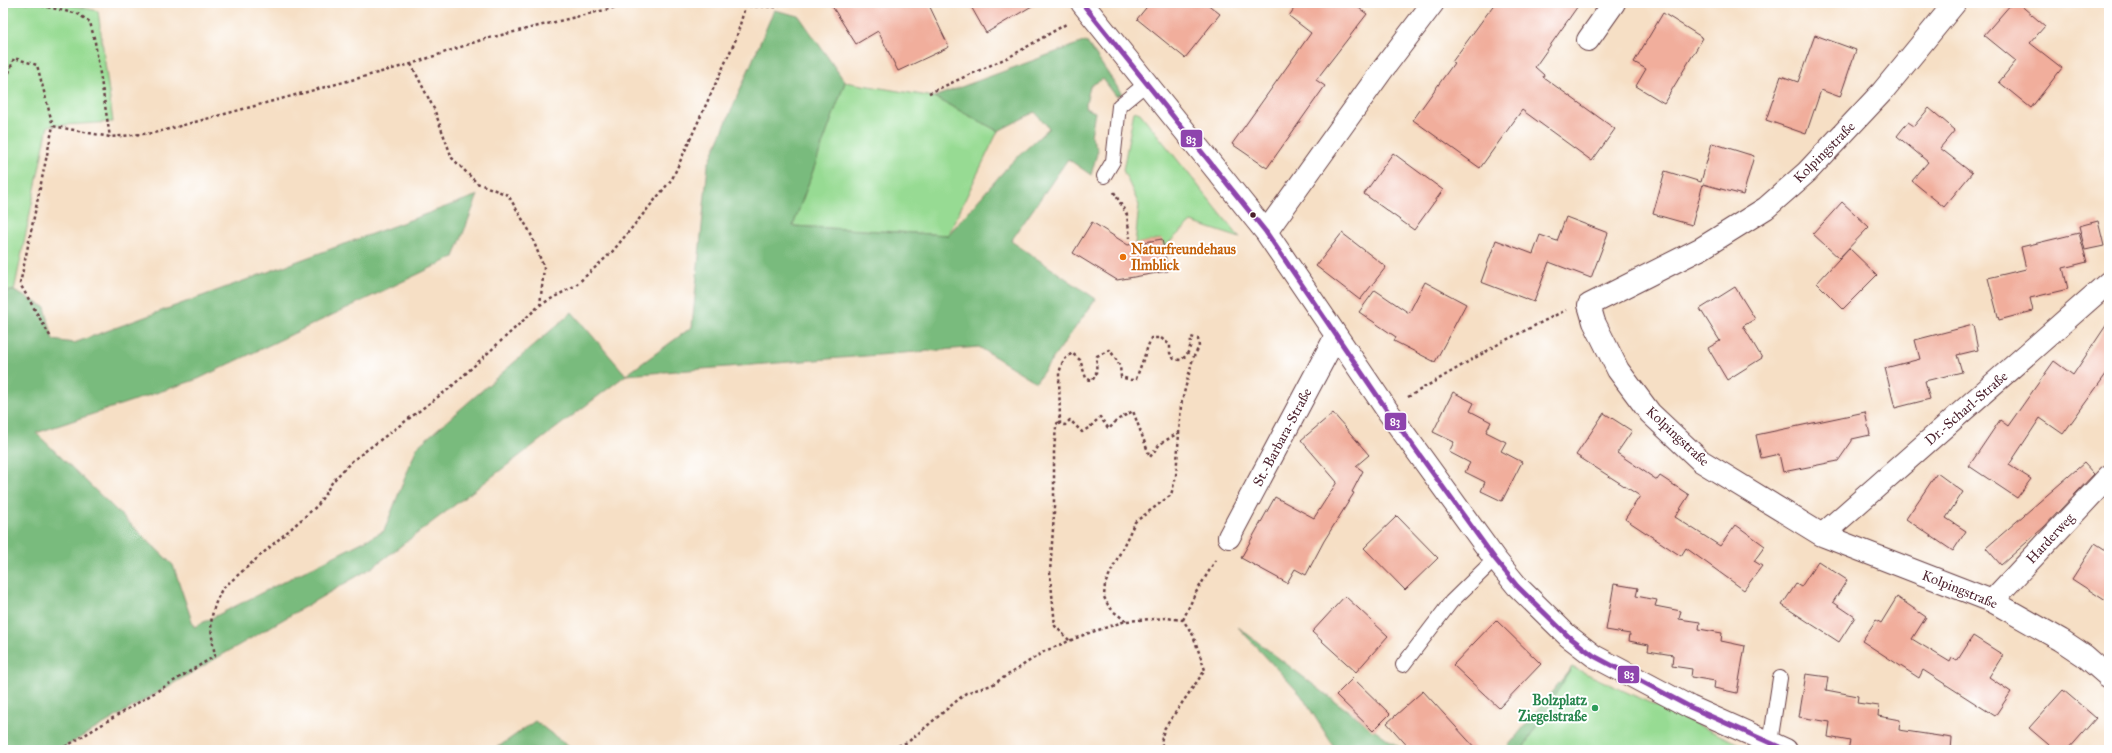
<svg xmlns="http://www.w3.org/2000/svg" width="2112" height="753" font-family="'IM FELL Great Primer',serif">
<style>
.green{fill:#97db93;stroke:#707d5f}
.forest{fill:#79bb7d;stroke:#626d54}
.building{fill:#f1ae9c}
.lines{fill:none;stroke-linecap:round;stroke-linejoin:round}
.service-casing{stroke:#643c42;stroke-width:16}
.minor-casing{stroke:#643c42;stroke-width:24}
.path{stroke:#643c42;stroke-width:2.5;stroke-dasharray:3 3;stroke-linecap:butt}
.service{stroke:#fff;stroke-width:14}
.minor{stroke:#fff;stroke-width:22}
.bus-1-casing{stroke:#fff;stroke-width:8}
.bus-1{stroke:#8e44ad;stroke-width:5}
.bus-dot{fill:#4a1f2b;stroke:#fff;stroke-width:1.5}
.food-dot{fill:#e8710a;stroke:#fff;stroke-width:1.5}
.leisure-dot{fill:#2e9e5b;stroke:#fff;stroke-width:1.5}
.labels{text-anchor:middle;stroke-width:4;stroke-linejoin:round;paint-order:stroke}
.street-label{font-size:14px;fill:#4a1f2b;stroke:#fff}
.food-label{font-size:14px;font-weight:bold;fill:#c56008;stroke:#fff;text-anchor:start}
.leisure-label{font-size:14px;font-weight:bold;fill:#27864d;stroke:#fff;text-anchor:end}
.line-badge{stroke:#fff;stroke-width:1.5}
.badge-label{font-size:11px;text-anchor:middle;font-weight:bold;fill:#fff}
</style>
<rect width="100%" height="100%" fill="#fff"/>
<filter id="ink" filterUnits="userSpaceOnUse"><feTurbulence type="fractalNoise" baseFrequency=".025" numOctaves="2"/><feDisplacementMap in="SourceGraphic" scale="8" xChannelSelector="R" yChannelSelector="G"/><feConvolveMatrix kernelMatrix="1 2 1 2 8 2 1 2 1" color-interpolation-filters="sRGB"/></filter>
<filter id="wash" filterUnits="userSpaceOnUse"><feTurbulence type="fractalNoise" baseFrequency=".012" numOctaves="4" result="noise"/><feDisplacementMap in="SourceGraphic" scale="16" xChannelSelector="R" yChannelSelector="G"/><feGaussianBlur stdDeviation="0.9" result="paint"/><feColorMatrix in="noise" values="0 0 0 0 0 0 0 0 0 0 0 0 0 0 0 0 0 1.4 0 .05"/><feComposite in="paint" operator="in"/></filter>
<g filter="url(#wash)">
<rect width="100%" height="100%" fill="#f6dfc5"/>
<path class="green" d="M3 3H63L98 11 113 122 48 126 14 291H3Z
M845 82 934 97 998 131 948 235 793 226Z
M1134 111 1140 113 1240 238 1191 222 1163 248 1161 239 1135 244 1139 205 1123 170Z
M1572 667 1752 750H1522Z"/>
<path class="forest" d="M774 10 799 16 845 82 793 226 948 235 1010 164 1049 128 1035 112 998 131 934 97 1086 41 1122 94 1116 96 1103 79 1090 86 1085 108 1095 112 1091 136 1098 150 1091 175 1068 159 1011 241 1096 299 1036 382 979 347 626 375 373 567 59 750H3V291H14L45 307 53 340 74 343 478 195 454 257 198 379 36 433 173 565 194 627 384 531 417 447 572 312 626 375 692 327 708 165Z
M1238 627 1336 702 1403 750H1336L1301 695Z
M1572 667 1522 750H1505Z
M535 721 573 750H494Z"/>
<g id="blocks">
<path class="building" d="M830 3H928L949 47 898 71 878 31 856 44Z
M969 3H1037L986 33Z
M1150 3H1206L1220 14 1185 58 1137 19Z
M1298 3H1352L1367 14 1316 80 1325 86 1267 168 1232 144 1311 33 1289 16Z
M1495 3H1580L1535 67 1544 75 1543 77 1615 129 1592 161 1522 110 1480 168 1413 120 1454 63 1452 62Z
M2012 3H2018L2045 26 2030 43 2062 68 2031 108 1999 82 2016 61 1984 35Z
M1663 13 1703 38 1664 103 1636 86 1646 69 1634 62Z
M1815 35 1856 50 1840 97 1821 90 1806 134 1766 120 1781 76 1798 82Z
M1929 108 1955 130 1940 148 1972 173 1944 207 1912 181 1928 162 1897 136 1908 122 1914 126Z
M1712 143 1754 156 1743 195 1703 184 1692 225 1653 214 1665 171 1701 182Z
M1393 153 1443 190 1414 230 1364 194Z
M1842 202 1869 227 1839 258 1813 234Z
M1566 217 1608 233 1591 278 1549 262 1534 302 1481 282 1496 240 1533 254 1540 235 1557 241Z
M2098 221 2104 246 2085 250 2079 226Z
M1092 222 1128 245 1162 239 1168 271 1117 280 1073 253Z
M1342 233 1386 267 1360 300 1316 266Z
M2079 233 2087 262 2063 268 2068 289 2030 298 2033 311 1999 320 1988 278 2026 269 2021 247Z
M1849 248 1877 275 1843 309 1817 283Z
M1425 282 1466 304 1435 362 1394 341 1396 337 1359 312 1375 290 1409 313Z
M1735 287 1755 319 1743 326 1762 358 1727 380 1708 348 1720 341 1700 309Z
M2109 321V370L2063 434 2040 418 2009 465 2031 479 2017 498 1969 466 2000 420 2008 426 2054 361 2073 375Z
M1973 325 1978 350 1957 355 1962 372 1925 381 1930 399 1895 408 1885 368 1920 359 1915 340Z
M1453 392 1474 403 1470 411 1491 422 1486 432 1506 442 1501 451 1522 462 1502 501 1481 491 1485 482 1465 472 1470 463 1449 452 1454 442 1433 432Z
M1865 412 1870 435 1852 439V441L1838 461 1783 472 1779 454 1761 458 1756 435Z
M1333 413 1369 455 1356 466 1363 471 1352 492 1354 493 1324 541 1306 575 1295 569 1287 583 1241 558 1275 497 1314 518 1337 482 1301 440Z
M1604 413 1632 431 1617 453 1657 480 1660 476 1689 495 1675 517 1720 546 1736 525 1765 546 1754 561 1762 566 1744 590 1686 548 1681 556 1625 519 1640 496 1576 455Z
M2084 463 2094 474 2044 527 2001 565 1986 548Z
M1937 473 1963 492 1946 518 1966 531 1953 551 1906 519Z
M1397 516 1438 558 1405 590 1364 548Z
M2095 543 2109 552V603L2072 579Z
M1818 561 1847 580 1833 602 1855 617 1839 642 1782 605 1796 584 1801 587Z
M1614 584 1638 588 1636 596 1657 600 1655 606 1681 611 1679 619 1700 622 1699 629 1722 633 1721 641 1745 646 1737 693 1714 688 1715 681 1691 677 1692 669 1672 666 1673 655 1648 651 1649 645 1629 641 1630 634 1606 630Z
M1345 596 1388 636 1356 672 1312 632Z
M1897 597 1926 617 1912 639 1950 662 1952 658 1957 661 1973 636 2003 655 1989 677 2011 692 1995 716 1923 670 1919 678 1862 641 1876 620 1881 623Z
M1496 620 1541 664 1499 708 1453 665Z
M1806 674 1828 677 1826 690 1858 696 1857 703 1879 706 1878 716 1900 720 1899 730 1952 738 1951 750H1848L1850 741 1828 737 1830 722 1799 717Z
M1353 678 1390 714 1373 731 1336 695Z
M2063 690 2096 718 2068 750H2055L2029 728Z
M1423 691 1477 750H1411L1387 723Z"/>
</g>
</g>
<g filter="url(#ink)">
<use href="#blocks" fill-opacity="0" stroke="#643c42" stroke-width="1"/>
<g class="lines">
<g class="service-casing">
<path id="service" d="M1104 176 1113 161 1119 106 1147 83
M1403 665 1451 602 1495 559
M1770 743 1780 678"/>
</g>
<g class="minor-casing">
<path id="minor" d="M1082 3 1266 232 1387 410 1495 559 1517 586 1568 636 1594 656 1690 707 1786 750
M1955 3 1882 92 1807 172 1766 208 1702 248 1589 305 1594 322 1618 370 1650 413 1701 461 1822 535 1992 601 2061 640 2085 656 2109 677
M1588 40 1614 3
M1266 232 1383 69 1433 3
M1822 535 2109 282
M1229 537 1336 336
M1992 601 2109 476"/>
</g>
<path class="path" d="M30 3 78 14 90 22 95 42 110 137
M671 3 778 7 779 3
M411 64 434 109 452 158 477 183 508 195 530 232 544 268 540 305
M3 90 14 58 37 65 53 126
M929 93 1011 56 1068 23
M1114 192 1127 215 1130 238
M50 336 20 284 53 126 110 137 154 133 411 64 481 40 625 5 669 3
M1408 397 1502 342 1566 310
M1060 416 1056 427 1054 451V515L1050 572 1055 626 1070 641
M1183 620 1195 594 1217 558
M1126 621 1114 612 1108 605 1104 597 1105 584 1135 522 1171 495 1176 476 1181 405 1193 358 1199 347 1198 339 1191 337C1191 347 1189 354 1181 360L1174 359 1170 353V345L1161 338H1151L1136 379 1131 380 1121 377 1120 366 1110 350 1097 356 1096 374 1092 381 1086 378 1080 360 1072 353 1063 361 1059 373 1060 424 1065 425 1070 420 1082 432 1090 427 1100 417 1109 429 1117 420 1133 411 1150 457 1160 444 1178 433
M60 750 215 656C210 626 208 617 222 589L318 505 333 481 352 461 450 388 540 305 576 285 612 252 672 179 736 39 745 7
M887 750 908 742 966 693 992 685 1045 651 1086 634 1126 621 1166 618 1183 620 1193 635 1205 670 1164 729 1161 742 1164 750"/>
<use href="#service" class="service"/>
<use href="#minor" class="minor"/>
<g class="bus-1-casing">
<path id="bus-1" d="M1082 3 1266 232 1387 410 1495 559 1517 586 1568 636 1594 656 1690 707 1786 750"/>
</g>
<use href="#bus-1" class="bus-1"/>
</g>
</g>
<circle class="bus-dot" cx="1253" cy="215" r="3.5"/>
<circle class="food-dot" cx="1123" cy="257" r="4"/>
<circle class="leisure-dot" cx="1595" cy="708" r="4"/>
<g class="labels">
<g class="street-label">
<text transform="translate(1824 152) rotate(-45)" y="5">Kolpingstraße</text>
<text transform="translate(1966 408) rotate(-41)" y="5">Dr.-Scharl-Straße</text>
<text transform="translate(1678 436) rotate(43)" y="5">Kolpingstraße</text>
<text transform="translate(1282 437) rotate(-62)" y="5">St.-Barbara-Straße</text>
<text transform="translate(2050 538) rotate(-47)" y="5">Harderweg</text>
<text transform="translate(1960 589) rotate(22)" y="5">Kolpingstraße</text>
</g>
<g class="food-label">
<text x="1131" y="254">Naturfreundehaus<tspan x="1131" dy="16">Ilmblick</tspan></text>
</g>
<g class="leisure-label">
<text x="1587" y="705">Bolzplatz<tspan x="1587" dy="16">Ziegelstraße</tspan></text>
</g>
</g>
<g class="line-badge">
<rect x="1180" y="129" width="23" height="19" rx="4" fill="#8e44ad"/>
<rect x="1384" y="412" width="23" height="19" rx="4" fill="#8e44ad"/>
<rect x="1617" y="665" width="23" height="19" rx="4" fill="#8e44ad"/>
</g>
<g class="badge-label">
<text x="1191" y="143">83</text>
<text x="1395" y="425">83</text>
<text x="1629" y="678">83</text>
</g>
<rect width="2112" height="753" fill="none" stroke="#fff" stroke-width="16"/>
</svg>
